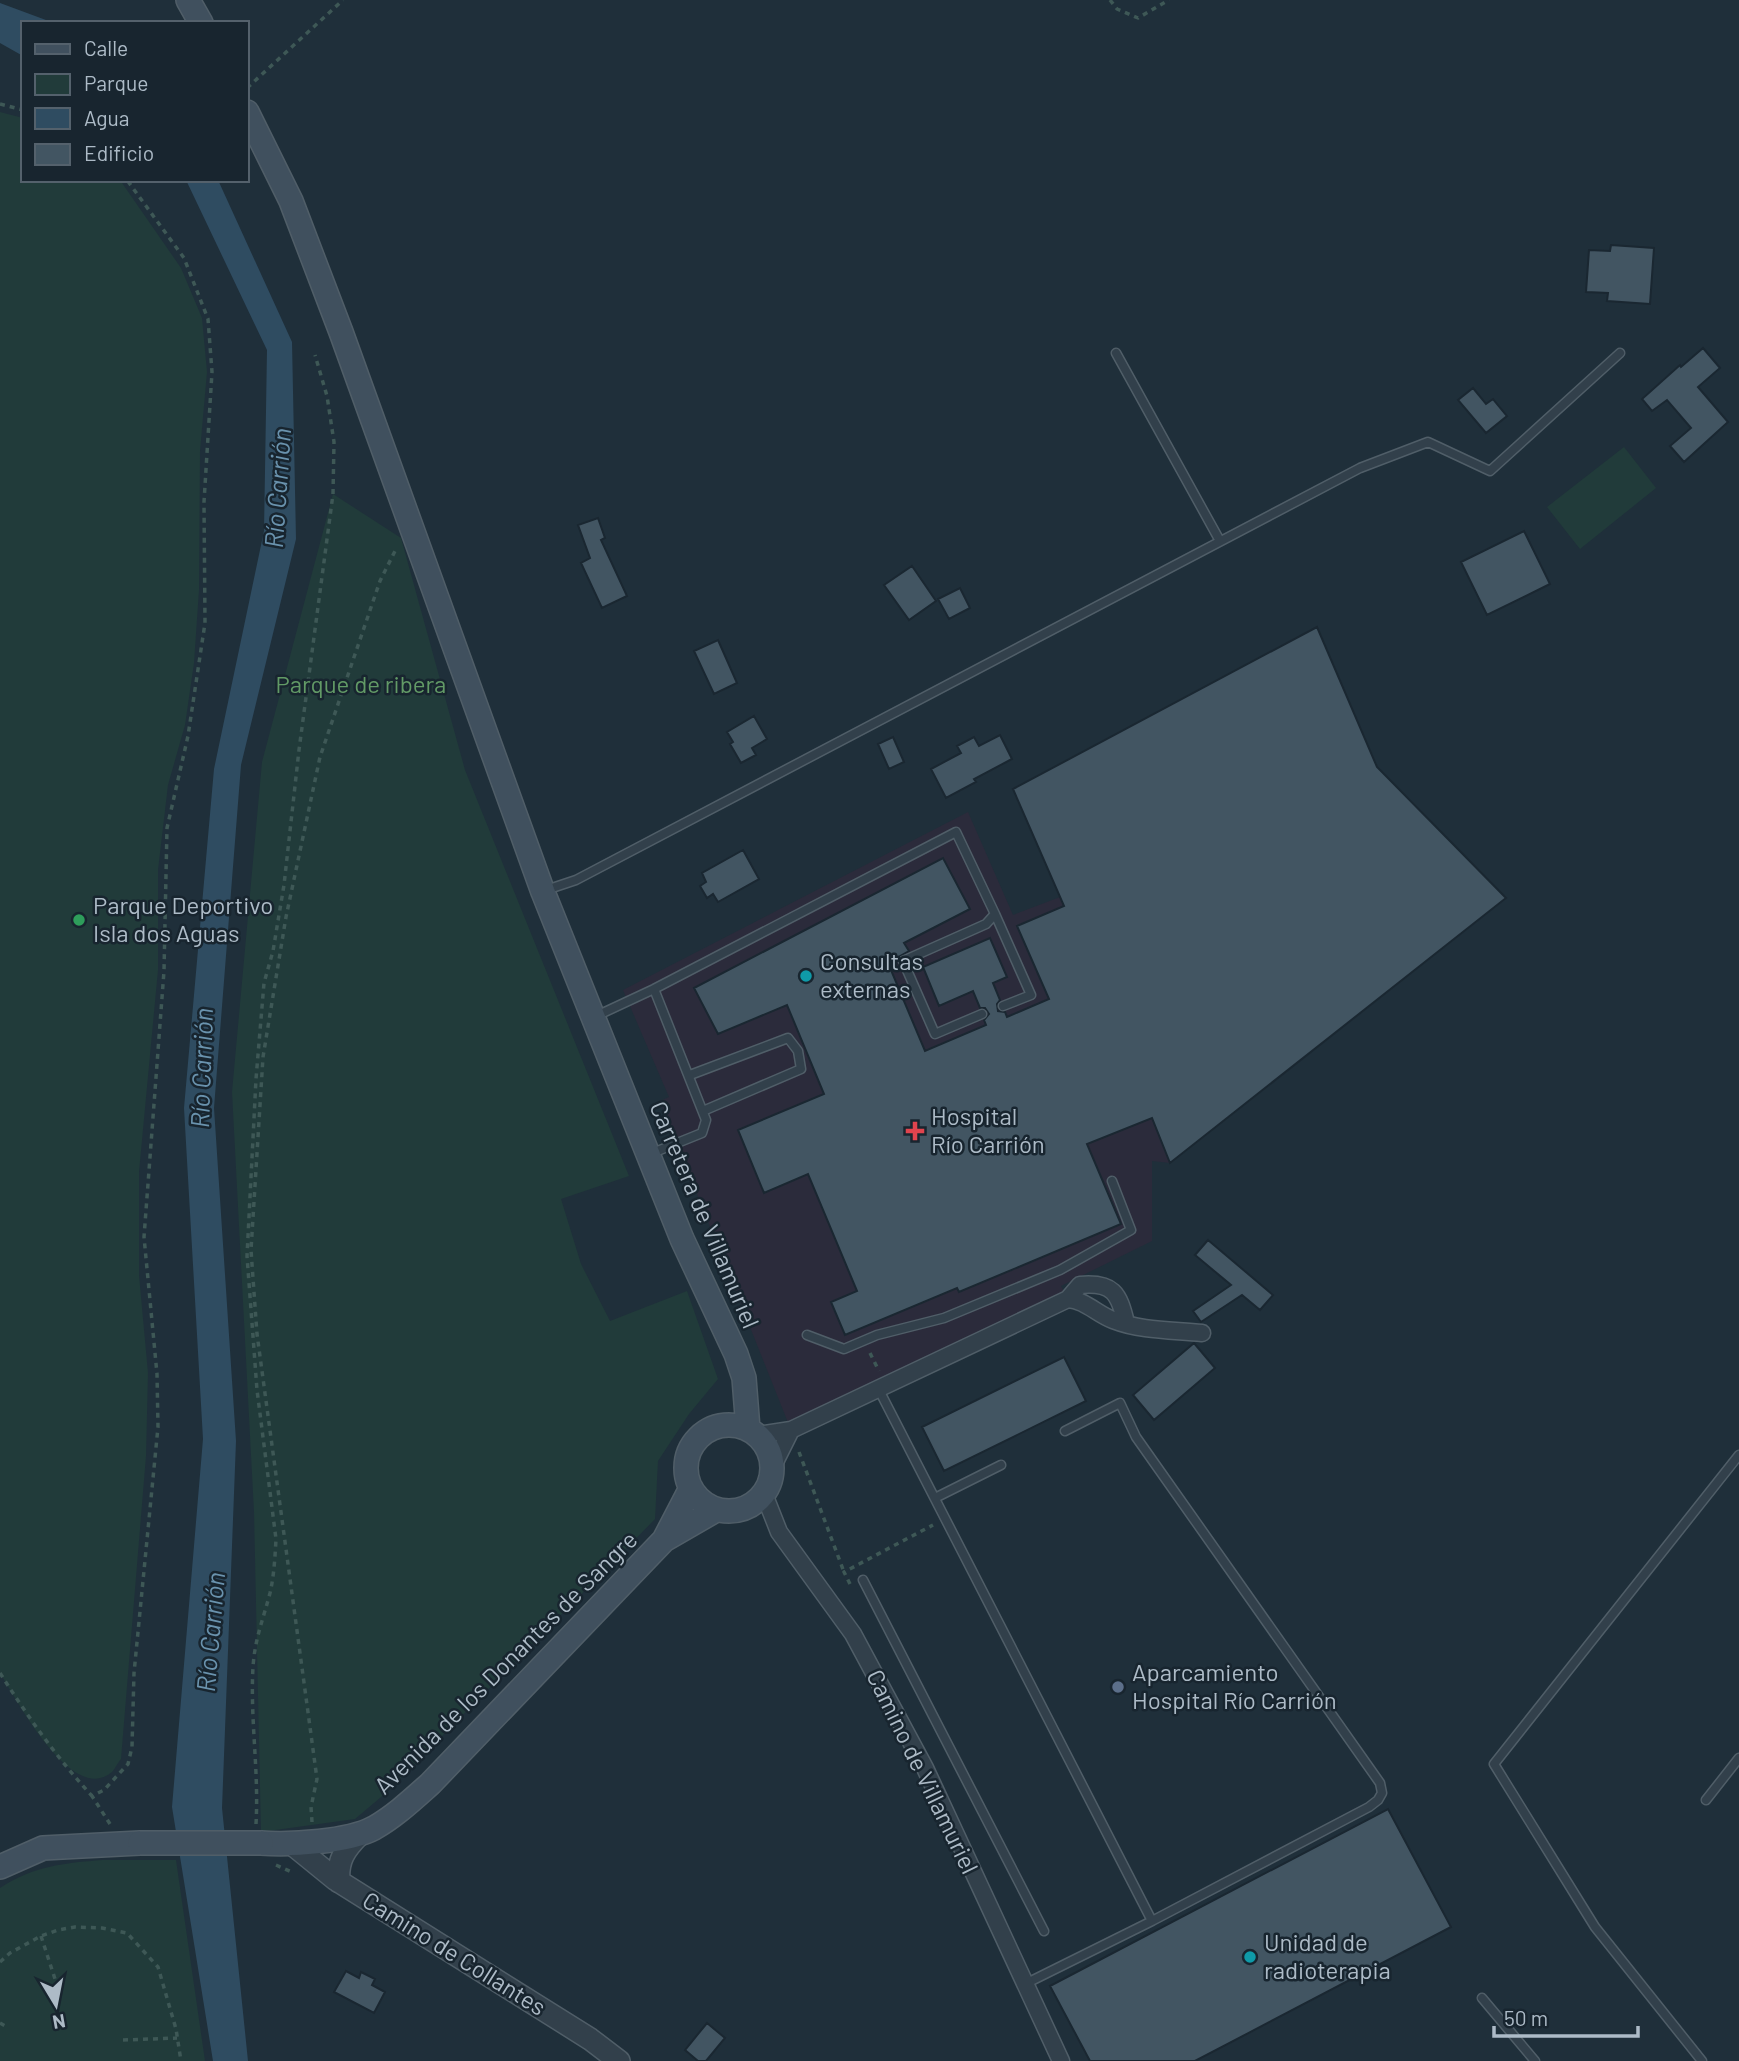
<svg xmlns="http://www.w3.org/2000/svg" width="1739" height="2061" font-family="Barlow,sans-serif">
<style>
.medical{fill:#2b2b3b}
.green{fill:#213b3a}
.water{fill:#2f4c61}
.building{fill:#425562;stroke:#1a2731;stroke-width:2}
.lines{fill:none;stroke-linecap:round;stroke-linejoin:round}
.service-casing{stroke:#505e68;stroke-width:11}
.minor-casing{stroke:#505e68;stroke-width:19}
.tertiary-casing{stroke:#505e68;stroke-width:24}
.secondary-casing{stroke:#505e68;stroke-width:26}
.path{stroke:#3e5856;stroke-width:3.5;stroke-dasharray:5 5;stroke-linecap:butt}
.service{stroke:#32404b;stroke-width:8}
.minor{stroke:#32404b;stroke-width:16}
.tertiary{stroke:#32404b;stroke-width:21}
.secondary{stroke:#40505e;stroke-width:23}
.secondary-bridge-casing{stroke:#505e68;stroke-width:26;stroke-linecap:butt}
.secondary-bridge{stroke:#40505e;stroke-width:23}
.leisure-dot{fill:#2e9e5b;stroke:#18252f;stroke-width:2.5}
.culture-dot{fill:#0f9aa8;stroke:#18252f;stroke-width:2.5}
.health-dot{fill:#e0444e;stroke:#18252f;stroke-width:2.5}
.service-dot{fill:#5c6f8a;stroke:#18252f;stroke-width:2.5}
.labels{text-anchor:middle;stroke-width:5;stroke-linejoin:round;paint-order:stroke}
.park-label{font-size:24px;fill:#629a66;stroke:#18252f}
.poi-label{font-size:24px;fill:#adbbc7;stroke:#18252f;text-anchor:start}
.street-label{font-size:24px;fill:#adbbc7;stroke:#18252f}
.water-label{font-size:26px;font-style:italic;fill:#6a93ae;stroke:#18252f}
</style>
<rect width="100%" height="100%" fill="#1f2f3a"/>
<path class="medical" d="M968 812 1013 915 1060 897 1170 1163 1152 1161V1241L1061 1286 1068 1299 791 1430 660 1101 669 1097 623 990Z"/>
<path class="green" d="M0 112 23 118V180H120L181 268 202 318 207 372 200 451 199 590 194 663 185 725 168 785 158 870V970L139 1172V1275L148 1373 146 1456 121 1759C118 1762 115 1769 112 1772 72 1806 17 1700 0 1673Z
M1624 447 1656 488 1580 549 1547 507Z
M333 494 401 538 465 770 629 1176 561 1199 581 1264 610 1321 687 1291 718 1379 689 1414 658 1461 655 1519 387 1792 355 1819 261 1832 254 1512 232 1092 262 762Z
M103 1860H176L205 2061H0V1888C34 1866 63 1863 103 1860Z"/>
<path class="water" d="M0 3 54 23H23V56L0 43Z
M186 180H218L292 342 296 539 241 765 214 1108 236 1441 222 1808 248 2061H213L172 1807 203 1439 184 1108 214 769 264 531 267 350Z"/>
<path class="building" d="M1611 245 1654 248 1650 304 1607 301 1608 293 1586 292 1589 250 1610 251Z
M1703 348 1720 368 1698 387 1728 422 1684 462 1670 446 1691 428 1667 400 1652 411 1642 399 1680 365 1681 367Z
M1473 388 1486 404 1493 399 1507 416 1486 433 1458 400Z
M598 518 605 538 601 540 627 596 602 608 581 563 590 558 578 525Z
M1524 531 1550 584 1487 615 1461 562Z
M912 566 936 601 909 620 884 585Z
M960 588 970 608 949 619 938 599Z
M1317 627 1377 767 1506 898 1170 1163 1152 1118 1087 1144 1121 1224 959 1292 957 1288 845 1335 831 1302 857 1291 808 1174 764 1193 738 1130 824 1094 787 1005 718 1034 694 988 943 858 970 909 904 943 909 951 888 963 925 1051 986 1025 984 1020 989 1014 985 1008H980L973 991 939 1006 923 967 990 938 1007 977 993 983 1000 1000 997 1004 998 1011 1005 1012 1007 1017 1049 999 1017 926 1064 906 1013 789Z
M718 640 737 683 714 694 694 651Z
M754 716 767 739 752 748 756 755 741 763 730 744 733 742 727 732Z
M1000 735 1012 759 974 779 976 782 946 798 931 769 961 753 957 746 974 737 979 746Z
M893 737 904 762 889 769 878 744Z
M743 850 759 879 718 902 713 894 707 898 700 886 706 882 702 873Z
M1208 1240 1273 1295 1260 1310 1242 1295 1201 1322 1193 1311 1231 1285 1195 1255Z
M1194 1343 1215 1368 1154 1420 1133 1395Z
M1064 1357 1086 1401 944 1471 922 1427Z
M1388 1809 1451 1927 1195 2061H1090L1050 1986Z
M346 1971 359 1978 361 1972 375 1979 372 1985 385 1992 374 2013 334 1992Z
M707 2023 725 2038 706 2061H698L685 2050Z"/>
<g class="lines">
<g class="service-casing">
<path id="service" d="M1116 353 1220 541
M546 890 576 880 1360 468 1428 442 1490 471 1620 353
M982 1014 935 1034 903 961 986 924 995 914 1031 995 1003 1006
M594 1017 654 989 956 832 995 914
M690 1075 788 1038 798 1051 801 1069 703 1111
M650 1154 702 1133 706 1120 654 989
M807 1335 844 1349 877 1335 944 1318 1060 1270 1131 1230 1112 1181
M878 1388 1152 1921
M935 1498 1001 1465
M863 1580 1044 1931
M1706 1800 1739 1758
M1025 1984 1152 1921 1369 1807 1378 1800 1382 1793 1380 1783 1136 1437 1120 1403 1065 1431
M1482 1998 1535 2061
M1702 2061 1595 1927 1494 1764 1739 1455"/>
</g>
<g class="minor-casing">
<path id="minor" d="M1068 1299 1080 1285C1113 1282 1119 1293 1126 1323
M757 1435 791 1430 1068 1299C1085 1300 1097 1314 1113 1320 1141 1331 1173 1330 1202 1333
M773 1466 791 1430
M764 1494 779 1532 853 1634 925 1768 1061 2061"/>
</g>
<g class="tertiary-casing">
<path id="tertiary" d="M292 1844 335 1879 590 2039 619 2061
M339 1882C337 1860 345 1849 360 1834"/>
</g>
<g class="secondary-casing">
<path id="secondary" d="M188 0 201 23
M247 112 291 201 341 332 543 892 682 1239 736 1354 744 1378 748 1429
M686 1468a43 43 0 1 1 86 0a43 43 0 1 1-86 0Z
M664 1540 691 1488
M261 1843C291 1845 348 1842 374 1828 395 1816 412 1800 430 1784L664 1540 716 1510
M0 1867 43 1848 140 1843"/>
</g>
<path class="path" d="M1110 0 1117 9 1138 18 1169 0
M247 88 343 0
M0 104 23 110
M870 1353 879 1371
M799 1452 844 1572
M850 1584 844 1572 933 1525
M0 1673C28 1717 57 1758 92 1796
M312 1822 311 1807 317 1779 257 1334 251 1250 263 1057 286 917 320 757 380 581 396 549
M110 1824 92 1796 104 1790 128 1764 132 1747 134 1673 158 1427 157 1374 144 1237 164 971 167 828 188 736 205 623 204 502 212 372 208 319 184 258 127 180
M256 1824C259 1771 250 1719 253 1667 255 1638 263 1620 270 1593 274 1576 275 1557 276 1539L257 1390 247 1256 256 1079 264 983 273 951 284 885 299 750 333 494 334 442 327 396 315 355
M276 1865 294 1873
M41 1936 55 1979
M0 1962 10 1953 41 1936 58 1930 75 1927 102 1928 127 1933 158 1967 176 2029 181 2061
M0 2023 7 2027
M123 2040 177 2038"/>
<use href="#service" class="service"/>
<use href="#minor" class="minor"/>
<use href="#tertiary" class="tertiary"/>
<use href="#secondary" class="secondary"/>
<g class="secondary-bridge-casing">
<path id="secondary-bridge" d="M140 1843H261"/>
</g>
<use href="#secondary-bridge" class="secondary-bridge"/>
</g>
<circle class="leisure-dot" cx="79" cy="920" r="7"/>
<g class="culture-dot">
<circle cx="806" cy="976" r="7"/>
<circle cx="1250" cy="1957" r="7"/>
</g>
<path class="health-dot" d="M911.5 1120.5h7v7h7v7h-7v7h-7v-7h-7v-7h7z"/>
<circle class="service-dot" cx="1118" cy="1687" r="7"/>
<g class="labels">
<g class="park-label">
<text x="361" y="693">Parque de ribera</text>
</g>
<g class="poi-label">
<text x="93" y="914">Parque Deportivo<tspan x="93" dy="28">Isla dos Aguas</tspan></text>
<text x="820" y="970">Consultas<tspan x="820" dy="28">externas</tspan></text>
<text x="931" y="1125">Hospital<tspan x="931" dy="28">Río Carrión</tspan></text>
<text x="1132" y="1681">Aparcamiento<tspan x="1132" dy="28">Hospital Río Carrión</tspan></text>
<text x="1264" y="1951">Unidad de<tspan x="1264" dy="28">radioterapia</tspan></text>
</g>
<g class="street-label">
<text transform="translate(704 1215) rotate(67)" y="8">Carretera de Villamuriel</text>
<text transform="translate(506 1663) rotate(-45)" y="8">Avenida de los Donantes de Sangre</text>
<text transform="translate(922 1772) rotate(64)" y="8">Camino de Villamuriel</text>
<text transform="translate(454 1954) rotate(32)" y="8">Camino de Collantes</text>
</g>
<g class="water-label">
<text transform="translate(278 488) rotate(-86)" y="9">Río Carrión</text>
<text transform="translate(202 1068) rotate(-88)" y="9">Río Carrión</text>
<text transform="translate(211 1632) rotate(-85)" y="9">Río Carrión</text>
</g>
</g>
<rect x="21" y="21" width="228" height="161" fill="#18252f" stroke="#54616c" stroke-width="2"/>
<rect x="35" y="44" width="35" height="10" fill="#40505e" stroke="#54616c" stroke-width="2"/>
<text x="84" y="56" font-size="21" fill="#adbbc7">Calle</text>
<rect x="35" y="74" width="35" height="21" fill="#213b3a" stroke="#54616c" stroke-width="2"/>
<text x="84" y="91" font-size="21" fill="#adbbc7">Parque</text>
<rect x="35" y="108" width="35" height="21" fill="#2f4c61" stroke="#54616c" stroke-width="2"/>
<text x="84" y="126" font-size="21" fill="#adbbc7">Agua</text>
<rect x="35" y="144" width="35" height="21" fill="#425562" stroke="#54616c" stroke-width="2"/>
<text x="84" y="161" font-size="21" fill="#adbbc7">Edificio</text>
<g transform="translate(56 2005) rotate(170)" stroke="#18252f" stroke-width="5" paint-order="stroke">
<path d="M0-5L12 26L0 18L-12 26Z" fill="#adbbc7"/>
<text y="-10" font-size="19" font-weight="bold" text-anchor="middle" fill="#adbbc7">N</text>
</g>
<path d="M1494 2026v10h144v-10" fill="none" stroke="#adbbc7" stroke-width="3.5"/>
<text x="1504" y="2026" font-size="21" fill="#adbbc7" stroke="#18252f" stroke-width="5" paint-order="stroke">50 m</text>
</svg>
